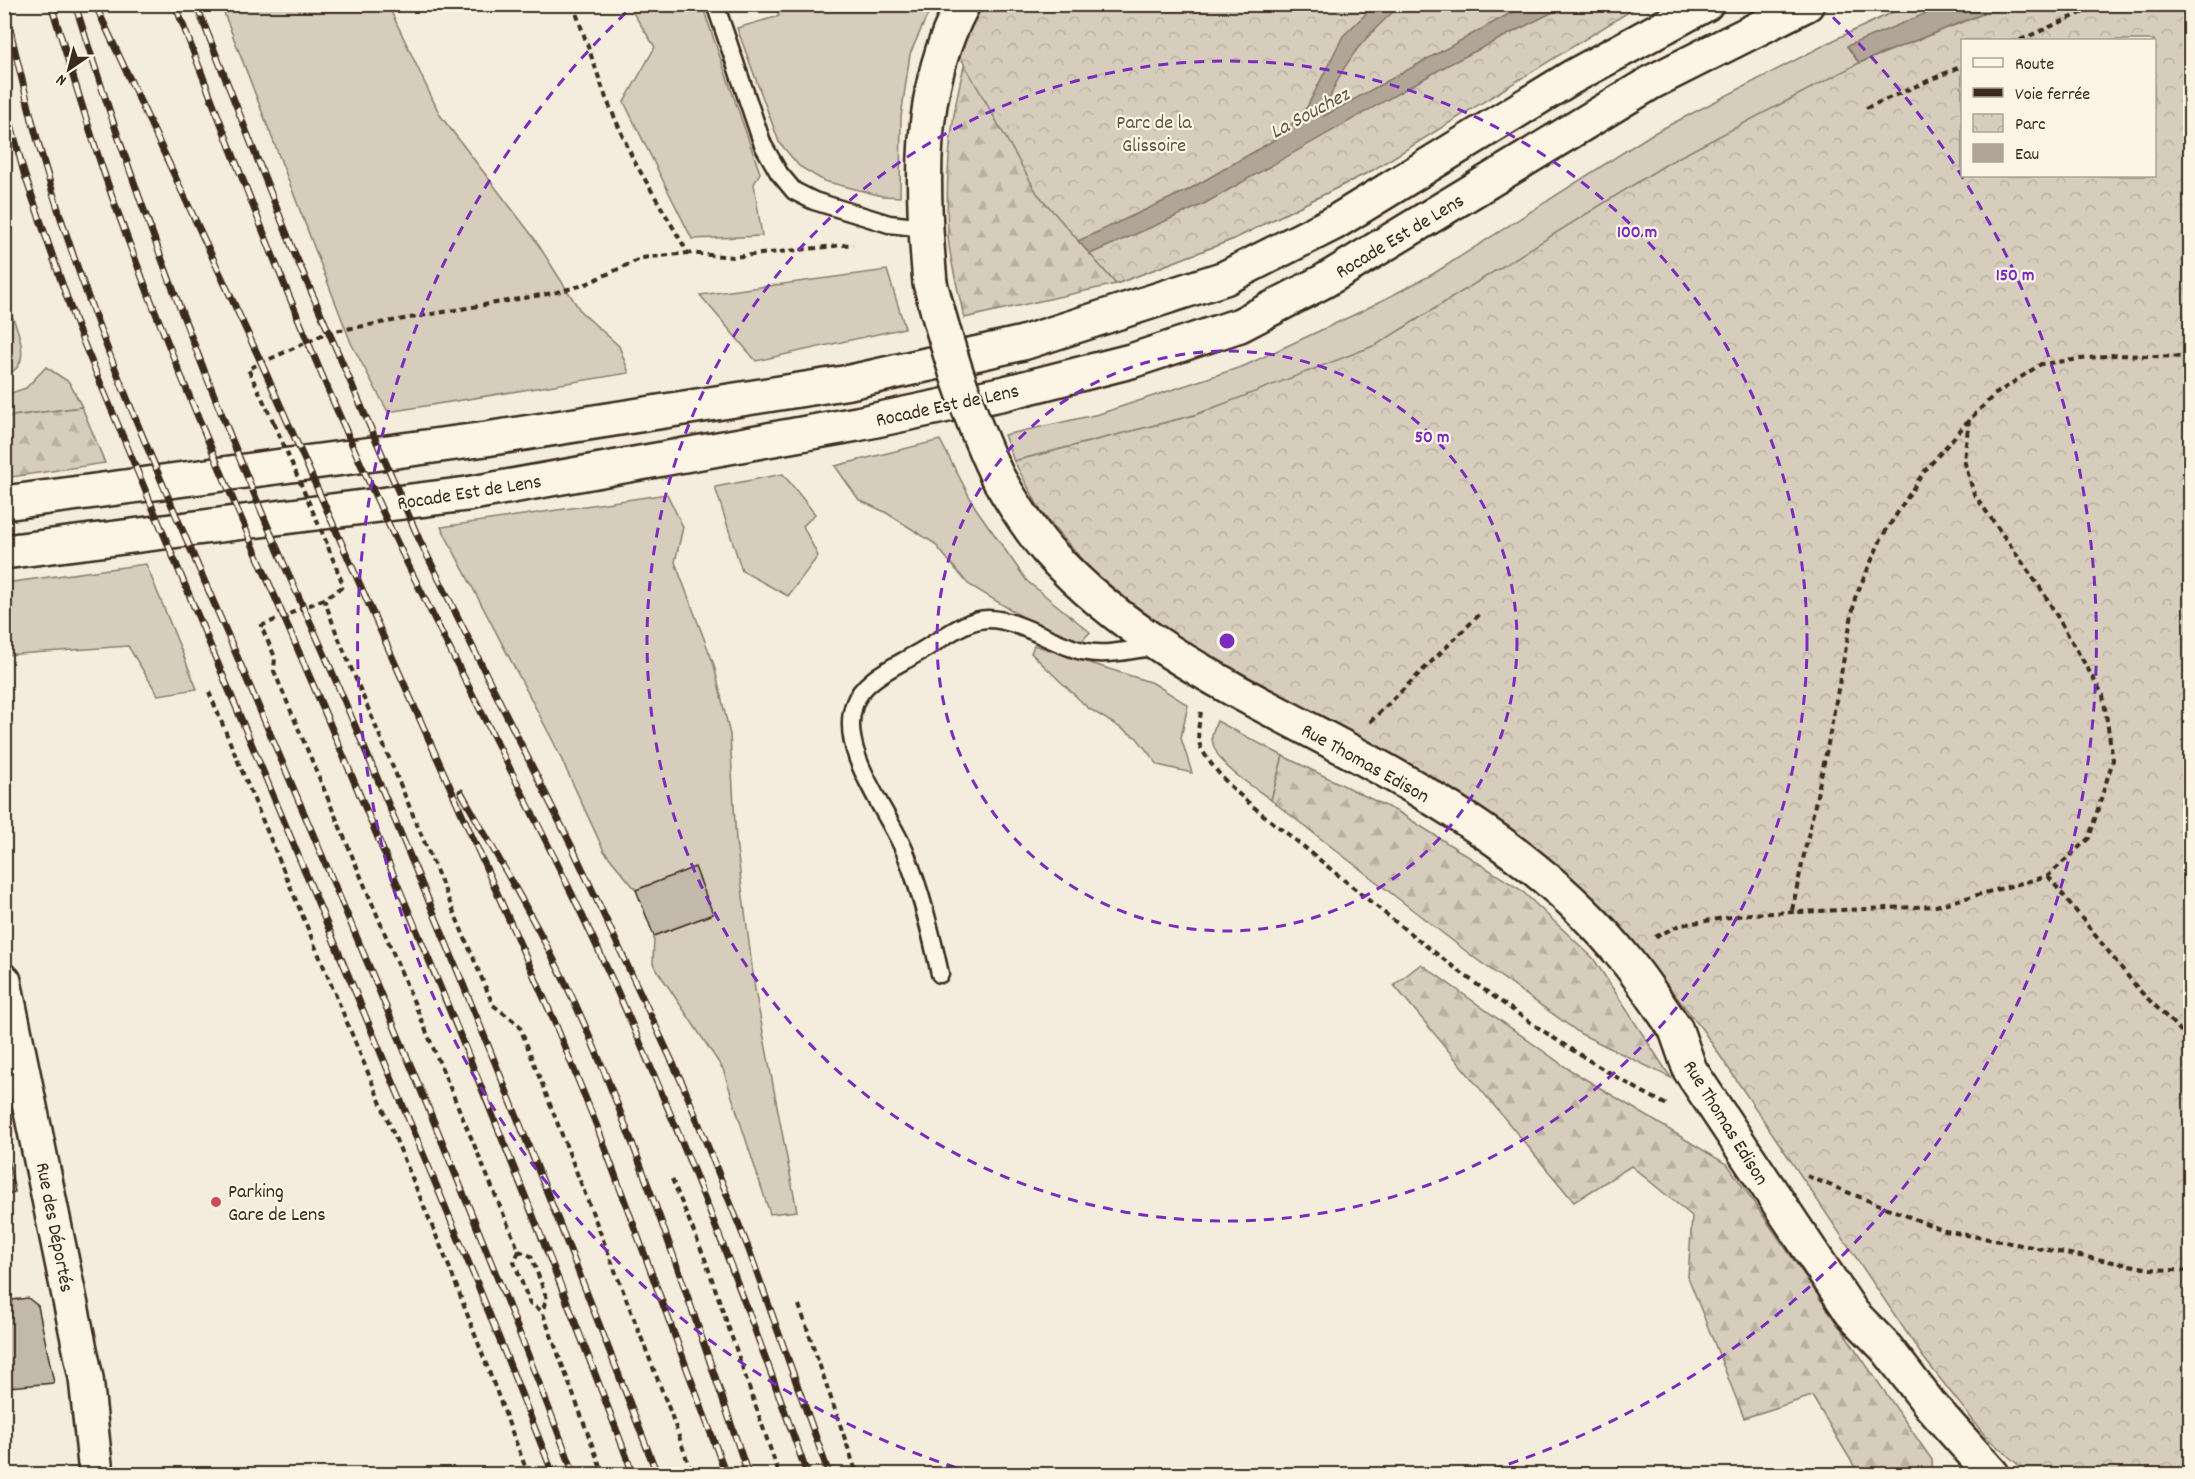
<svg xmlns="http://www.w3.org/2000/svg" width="2195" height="1479" font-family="Dekko,sans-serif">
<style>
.green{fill:#d6cdbd;stroke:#887c6e;stroke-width:1.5}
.forest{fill:url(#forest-firs);stroke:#887c6e;stroke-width:1.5}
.park{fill:url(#park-crowns);stroke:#887c6e;stroke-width:1.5;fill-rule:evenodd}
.water{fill:#b0a596;stroke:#817466;stroke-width:1.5}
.building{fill:#c3b9aa;stroke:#3b2a1e;stroke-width:1.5}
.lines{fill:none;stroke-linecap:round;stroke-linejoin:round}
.service-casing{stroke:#3b2a1e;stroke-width:21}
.minor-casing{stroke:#3b2a1e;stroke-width:38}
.tertiary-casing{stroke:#3b2a1e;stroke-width:38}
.motorway-casing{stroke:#3b2a1e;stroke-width:38}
.path{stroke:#3b2a1e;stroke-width:4;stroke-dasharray:6 4.5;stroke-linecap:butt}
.service{stroke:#fcf5e5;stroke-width:16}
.minor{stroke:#fcf5e5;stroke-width:33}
.tertiary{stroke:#fcf5e5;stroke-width:33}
.motorway{stroke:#fcf5e5;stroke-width:33}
.rail-casing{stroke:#3b2a1e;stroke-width:7}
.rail{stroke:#fcf5e5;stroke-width:4.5;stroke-dasharray:14;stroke-linecap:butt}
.minor-bridge-casing{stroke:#3b2a1e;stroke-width:38;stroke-linecap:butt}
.path-bridge{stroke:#3b2a1e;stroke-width:4;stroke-dasharray:6 4.5;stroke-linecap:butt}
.minor-bridge{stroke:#fcf5e5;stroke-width:33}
.ring{fill:none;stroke:#7b2cbf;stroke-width:3;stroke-dasharray:10 8}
.poi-dot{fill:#d1495b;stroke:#fcf5e5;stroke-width:2}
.labels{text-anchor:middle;stroke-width:4.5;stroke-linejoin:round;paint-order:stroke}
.park-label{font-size:20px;fill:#625346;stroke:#fcf5e5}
.street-label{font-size:20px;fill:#3b2a1e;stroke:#fcf5e5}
.poi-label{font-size:20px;fill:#3b2a1e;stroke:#fcf5e5;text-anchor:start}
.water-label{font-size:21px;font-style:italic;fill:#645548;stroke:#fcf5e5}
.centre{fill:#7b2cbf;stroke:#fcf5e5;stroke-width:3}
.ring-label{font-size:18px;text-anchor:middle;font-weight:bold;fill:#7b2cbf;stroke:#fcf5e5;stroke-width:4.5;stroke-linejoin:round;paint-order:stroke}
</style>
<defs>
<pattern id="forest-firs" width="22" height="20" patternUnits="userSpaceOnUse" patternTransform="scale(1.5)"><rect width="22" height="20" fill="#d6cdbd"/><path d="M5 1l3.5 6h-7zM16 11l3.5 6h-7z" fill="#b9b0a2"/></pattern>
<pattern id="park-crowns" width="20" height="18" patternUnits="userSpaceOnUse" patternTransform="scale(1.5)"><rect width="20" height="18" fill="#d6cdbd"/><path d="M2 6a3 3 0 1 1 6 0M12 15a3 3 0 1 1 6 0" fill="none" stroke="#b9b0a2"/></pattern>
</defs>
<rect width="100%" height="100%" fill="#f4eddd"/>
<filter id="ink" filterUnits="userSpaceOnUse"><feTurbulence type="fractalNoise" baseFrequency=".0167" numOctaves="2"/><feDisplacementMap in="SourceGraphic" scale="12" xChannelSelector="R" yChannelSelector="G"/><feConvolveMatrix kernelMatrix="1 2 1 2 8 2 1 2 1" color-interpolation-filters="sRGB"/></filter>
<g filter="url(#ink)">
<path class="green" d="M221 5H388L440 115 534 238 581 312 619 346 629 373 388 412 351 343Z
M628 5H702L760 173 754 184 762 236 692 239 624 102 655 47Z
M775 5H932L910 54 901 117 900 197 882 196 824 181 799 166 779 142 737 28 779 16Z
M1908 5H1949L1847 46 1859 63 2005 5 1962 40 1318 714 1245 677 1251 394 1195 415 1014 461 1004 435 1099 414 1244 366 1360 312 1433 274 1652 134 1840 37Z
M887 270 905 328 756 361 700 295Z
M4 298C12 315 39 367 5 374Z
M46 367 69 382 82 407 5 417V395L26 388Z
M940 440 975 507 1027 581 1090 632 1081 642 1031 622 968 584 934 543 885 512 859 500 835 466Z
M783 474 815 514 803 526 818 556 788 596 742 571 715 487Z
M667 494 683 527 675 562 714 665 730 735 736 841 755 990 797 1211 770 1214 723 1069 653 964 654 936 713 914 695 868 636 890 604 851 554 743 441 527Z
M146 564 197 689 158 695 128 646 5 655V583Z
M1034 645 1153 683 1188 705 1181 738 1192 773 1158 765 1137 738 1088 708 1031 653Z
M1217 721 1283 756 1271 800C1252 785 1215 766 1212 739 1211 734 1215 726 1217 721Z"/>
<path class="forest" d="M982 5 1373 170 1234 239 1116 284 964 318C959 291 950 263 948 236 944 151 955 85 982 5Z
M82 407 105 463 5 478V417Z
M1283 756 1400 813 1521 890 1593 958 1671 1078 1581 1034 1476 959 1271 800Z
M1421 964 1567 1068 1728 1165 1932 1460 1933 1474H1859L1812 1396 1744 1418 1688 1277 1692 1216 1631 1166 1574 1202 1394 985Z"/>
<path class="park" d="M931 5H1640L1373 170 1234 239 1116 284 1037 193Z
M2005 5H2190V1474H2029L1986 1437 1923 1357 1702 1029 1614 918 1527 841 1440 783 1170 633 1091 570 1042 513 1014 461 1195 415 1376 345 1670 162 1859 63ZM1962 40H2154V176H1962Z"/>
<path class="water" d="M1949 4 2005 5 1859 63 1847 46Z
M1375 5H1401C1364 37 1337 67 1324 116L1525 5H1567L1446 66 1202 205 1090 254 1078 241 1188 190 1281 136 1307 107 1343 36Z"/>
<path class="building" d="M695 867 713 914 654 936 636 890Z
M4 1138 15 1192 4 1195Z
M28 1298 38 1306 54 1383 9 1387 4 1369V1301Z
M4 1369 9 1387H4Z"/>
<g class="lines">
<g class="service-casing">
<path id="service" d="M715 4 763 145 779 173 794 191 814 201 889 224 925 228
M940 974C931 933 921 891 905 852 888 811 838 751 854 705 862 680 894 667 916 654 937 643 964 619 988 619 1018 619 1053 644 1082 651 1107 657 1134 649 1159 646"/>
</g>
<g class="minor-casing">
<path id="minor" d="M930 283C922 190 916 89 963 4
M997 476C1012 502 1028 528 1048 551 1150 665 1297 715 1424 793 1499 838 1571 891 1626 960 1644 982 1660 1007 1676 1030
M1887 1349 1931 1406 1992 1474"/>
</g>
<g class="tertiary-casing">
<path id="tertiary" d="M4 981 86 1378 96 1474"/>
</g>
<g class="motorway-casing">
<path id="motorway" d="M4 503 486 439 850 382 1023 343 1225 278 1334 223 1572 77 1706 4
M4 552 467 494 857 424 1005 393 1131 361 1240 325 1324 281 1652 82 1807 4"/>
</g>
<path class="path" d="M573 4 606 98 633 159 688 253 733 257 853 244
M2020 40 2102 4
M1866 108 1962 66
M274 423 248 369 329 332 553 293 584 285 642 258 688 253
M328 547 342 582 341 588 324 599 336 632 493 1005 519 1025 670 1411 692 1474
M324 599 261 626 275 657 274 671 519 1251 531 1256 547 1299 542 1311
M209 692 450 1269 528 1474
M1201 712C1199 723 1196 737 1201 748 1225 791 1272 820 1309 851 1422 945 1538 1038 1669 1106
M1370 722 1479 615
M2048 876 2139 990 2190 1040
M1792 910 1827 749 1855 598 1882 537 1923 473 1969 420 1994 395 2041 364 2113 355 2190 357
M1655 937 1680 925 1750 914 1936 906 2048 876 2089 838 2113 760 2103 695 2043 592 1974 494 1964 460 1969 420
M1807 1176 1945 1231 2151 1269 2190 1271
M672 1179 705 1259 779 1474
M519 1251 514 1262 530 1304 542 1311 603 1474
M799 1305 857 1474"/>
<use href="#service" class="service"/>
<use href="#minor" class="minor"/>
<use href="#tertiary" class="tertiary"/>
<use href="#motorway" class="motorway"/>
<g class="rail-casing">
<path id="rail" d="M5 4C12 43 23 82 32 120 81 307 163 484 239 661 354 930 470 1200 574 1474
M51 4C69 63 86 121 106 179 167 354 244 524 317 694 427 952 535 1212 633 1474
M75 4C133 192 203 375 280 555 299 599 320 642 338 686 450 947 556 1210 657 1474
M95 4 261 362 555 1023 598 1129 726 1474
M175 4C244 184 313 366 396 540 462 678 535 813 599 951 678 1122 745 1297 807 1474
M196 4 294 252 419 539 574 851 684 1087 749 1250 829 1474
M4 98 24 173 77 327 475 1278 553 1474
M461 792C507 874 556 955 592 1042 651 1183 699 1330 748 1474"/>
</g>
<use href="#rail" class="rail"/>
<g class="minor-bridge-casing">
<path id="minor-bridge" d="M930 283C948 350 967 413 997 476
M1676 1030 1690 1070 1852 1313 1887 1349"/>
</g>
<path class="path-bridge" d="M274 423 328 546"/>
<use href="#minor-bridge" class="minor-bridge"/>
</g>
</g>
<g class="ring">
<circle cx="1227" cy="641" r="290"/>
<circle cx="1227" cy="641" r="580"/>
<path d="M973 1473A870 870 0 0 1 634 5M1820 5A870 870 0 0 1 1481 1473"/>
</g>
<circle class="poi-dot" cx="216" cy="1202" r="6"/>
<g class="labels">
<g class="park-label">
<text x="1154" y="128">Parc de la<tspan x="1154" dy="23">Glissoire</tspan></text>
</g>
<g class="street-label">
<text transform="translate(1399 235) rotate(-31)" y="7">Rocade Est de Lens</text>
<text transform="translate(947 404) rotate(-12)" y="7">Rocade Est de Lens</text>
<text transform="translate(469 491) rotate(-9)" y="7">Rocade Est de Lens</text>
<text transform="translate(1366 762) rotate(29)" y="7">Rue Thomas Edison</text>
<text transform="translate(1727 1122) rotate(58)" y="7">Rue Thomas Edison</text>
<text transform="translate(56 1227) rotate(79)" y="7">Rue des Déportés</text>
</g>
<g class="poi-label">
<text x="228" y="1197">Parking<tspan x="228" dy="23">Gare de Lens</tspan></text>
</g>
<g class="water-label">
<text transform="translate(1309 112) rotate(-28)" y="7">La Souchez</text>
</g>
</g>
<circle cx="1227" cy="641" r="9" class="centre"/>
<g class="ring-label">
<text x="1637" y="237">100 m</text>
<text x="2015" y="280">150 m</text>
<text x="1432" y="442">50 m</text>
</g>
<rect width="2195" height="1479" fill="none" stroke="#fcf5e5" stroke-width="24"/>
<rect x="12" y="12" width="2171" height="1455" fill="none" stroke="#3b2a1e" stroke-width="2" filter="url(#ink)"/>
<rect x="1961" y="39" width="195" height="138" fill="#fcf5e5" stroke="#afa495" stroke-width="1.5"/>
<rect x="1973" y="58" width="30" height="9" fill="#fcf5e5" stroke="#afa495" stroke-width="1.5"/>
<text x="2015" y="69" font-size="18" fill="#3b2a1e">Route</text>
<rect x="1973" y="88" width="30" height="9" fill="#3b2a1e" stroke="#afa495" stroke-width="1.5"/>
<text x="2015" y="99" font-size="18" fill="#3b2a1e">Voie ferrée</text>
<rect x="1973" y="114" width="30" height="18" fill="url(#park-crowns)" stroke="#afa495" stroke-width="1.5"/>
<text x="2015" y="129" font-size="18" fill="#3b2a1e">Parc</text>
<rect x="1973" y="144" width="30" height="18" fill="#b0a596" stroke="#afa495" stroke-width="1.5"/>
<text x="2015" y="159" font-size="18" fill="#3b2a1e">Eau</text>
<g transform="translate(69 69) rotate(215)" stroke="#fcf5e5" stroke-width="4.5" paint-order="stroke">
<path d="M0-4.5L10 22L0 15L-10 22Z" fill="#3b2a1e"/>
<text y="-9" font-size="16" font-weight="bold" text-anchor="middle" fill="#3b2a1e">N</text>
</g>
</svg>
